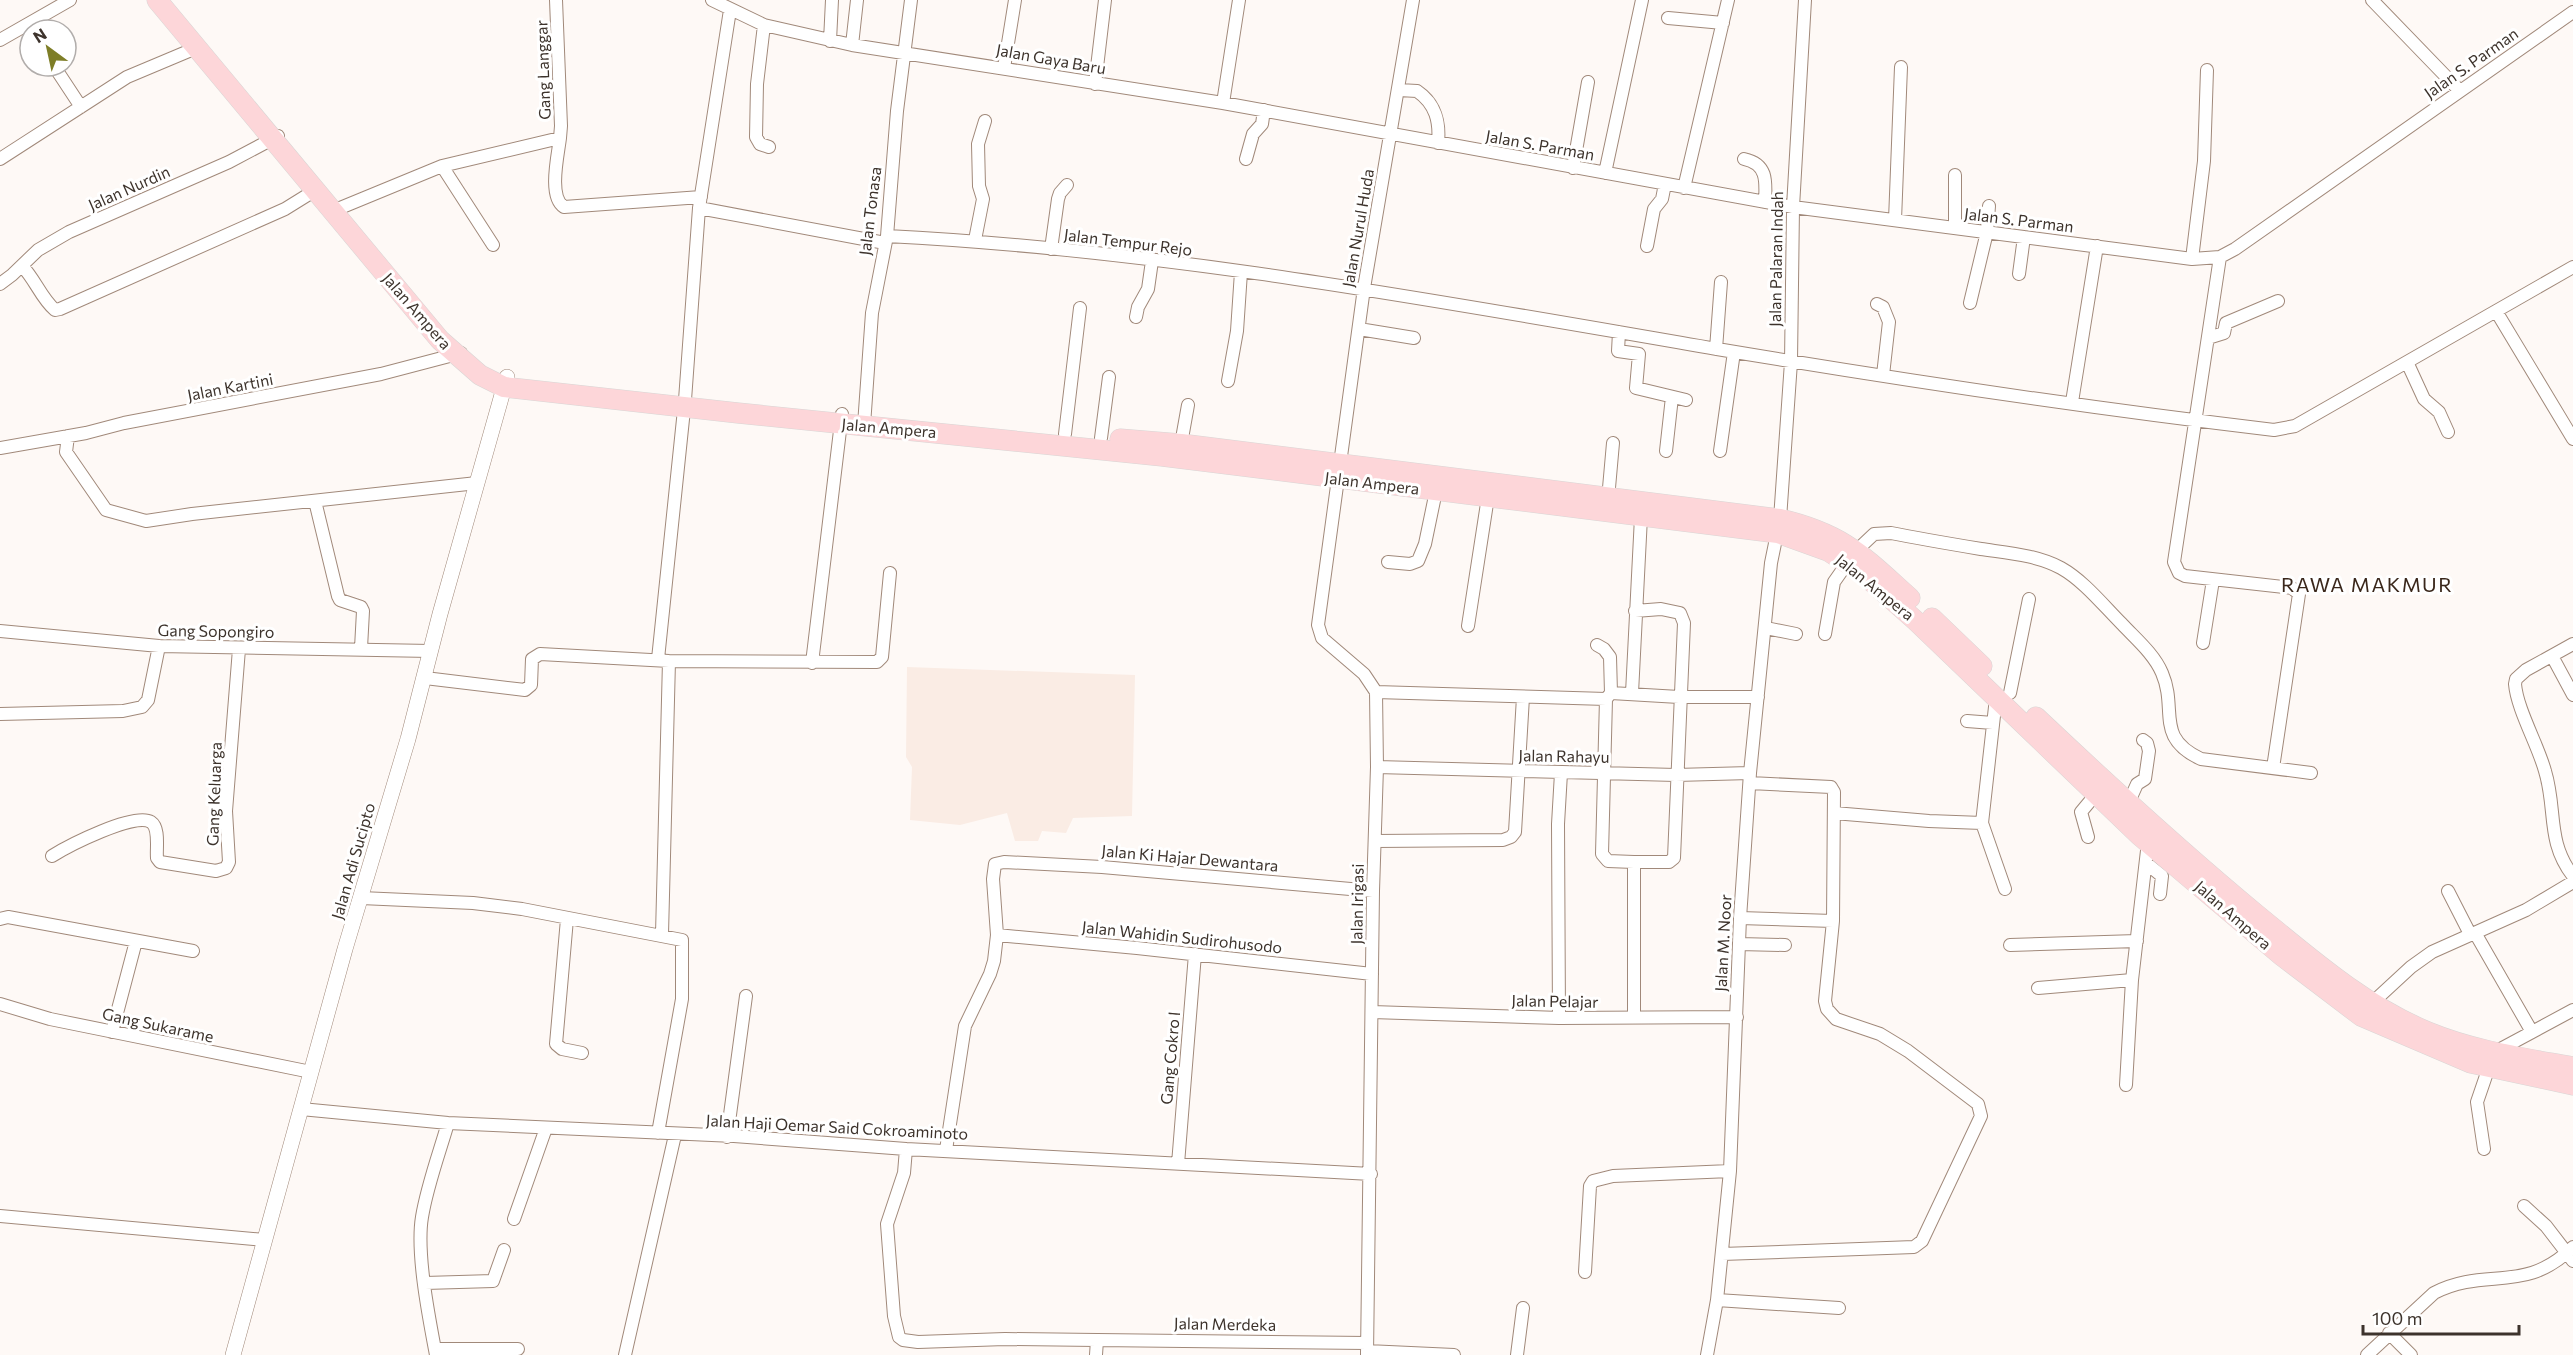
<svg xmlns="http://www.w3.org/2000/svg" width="2573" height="1355" font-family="Commissioner,sans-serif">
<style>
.built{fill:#faece4}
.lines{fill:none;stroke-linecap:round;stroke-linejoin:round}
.minor-casing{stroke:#a1897a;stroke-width:14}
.tertiary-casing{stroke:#a1897a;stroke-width:16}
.primary-casing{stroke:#d8d6d5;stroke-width:21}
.minor{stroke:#fff;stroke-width:12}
.tertiary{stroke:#fff;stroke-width:15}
.primary{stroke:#fdd6d9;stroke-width:20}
.labels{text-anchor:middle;stroke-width:6;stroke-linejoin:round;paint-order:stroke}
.street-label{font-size:16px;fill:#3d332c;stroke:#fff}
.quarter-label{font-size:20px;letter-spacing:1.5px;fill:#3a271b;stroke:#fff}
</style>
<rect width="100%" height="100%" fill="#fef9f6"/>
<path class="built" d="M907 667 1135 675 1132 816 1073 818 1066 833 1042 831 1038 841H1015L1007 813 960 825 910 820 912 767 906 757Z"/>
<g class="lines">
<g class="minor-casing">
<path id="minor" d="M556 0 561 126 560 138
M712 0 764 25 852 45 1223 103 1793 207 2192 259 2220 257 2235 249 2573 12
M2372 0 2460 91
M730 10 699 208 885 243
M1668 18 1723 23
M764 25 757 84 756 137 760 144 769 147
M0 40 70 0
M830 41 832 0
M852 45 857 0
M54 66 81 107
M1004 68 1015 0
M1095 84 1105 0
M1399 90 1417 91C1436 104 1440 122 1438 143
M1223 103 1239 0
M0 159 127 77 196 48
M1246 159 1253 134 1262 124 1264 110
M1744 159C1768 164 1766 182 1765 202
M442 166 493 245
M1573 168 1588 82
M1605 173 1642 0
M1684 188 1728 0
M340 208 442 166 560 138C558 155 548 197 564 207L701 197
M1895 220 1901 67
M1955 228V175
M887 236C1166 250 1442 302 1717 349 1902 380 2088 408 2274 430L2295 426 2573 267
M975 240 983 199 979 186 978 144 985 121
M1647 246 1654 209 1662 199 1665 184
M1051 249 1058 199 1060 193 1067 185
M2220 257 2174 562 2179 573 2185 576 2292 588 2299 594 2273 768
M2192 259 2204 161 2207 70
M22 266C35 279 41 298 55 310L60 309 285 209 314 191
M2019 274 2024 237
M0 284 12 275 38 250 69 232 229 162 278 136
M1970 303 1987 232 1989 206
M1877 304 1883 307 1889 322 1883 375
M2496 311 2573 439
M1136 317 1138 307 1148 289 1152 261
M1359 329 1414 338
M1619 332 1618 351 1639 354 1636 388 1686 400
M2208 338 2224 333 2226 323 2278 301
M1716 349 1721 282
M2407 362 2424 399 2439 412 2448 432
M1228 381 1237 331 1241 272
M2072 402 2097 246
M864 425 872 313 887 236 897 111 911 0
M1065 434 1080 308
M68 436 66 452 106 510 146 521 192 514 477 483
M1101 438 1109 377
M1181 444 1188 405
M0 448 86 433 124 423 381 374 461 353
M1666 451 1672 397
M1720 451 1734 352
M1608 499 1613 443
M315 501 338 596 340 600 361 607 363 611 361 648
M1856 551 1874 534 1891 533C1921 539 1951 544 1981 549 2008 553 2037 555 2061 568 2084 581 2103 605 2122 624 2136 639 2154 654 2162 673 2178 710 2154 737 2201 759L2311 773
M1388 562 1410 564 1418 561 1425 544 1436 491
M1468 626 1488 497
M1766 628 1796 634
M0 631 159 646 431 651
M1825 634 1834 582 1848 562
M2203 643 2213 580
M2573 644 2526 670 2516 679 2515 684C2517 709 2538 745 2545 771 2557 810 2546 841 2573 876
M1597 645 1604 649 1610 657 1611 693 1606 699 1602 854 1608 861 1634 862V1018
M2552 656 2573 695
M658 659 685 400 699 208
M812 663 842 414
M425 678 525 690 531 685 532 659 540 654 669 661 877 662 882 657 890 573
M1376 692 1606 699
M1611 693 1679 697H1758
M1632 693 1641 517
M2010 693 2029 599
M1996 698 1982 823 2005 889
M0 714 123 711 142 707 148 700 159 646
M1967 721 1993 723
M1377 767 1676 775 1750 773
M2128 804 2137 784 2145 779 2149 751 2147 743 2143 740
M1834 813 1929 821 1982 823
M2088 837 2081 812 2096 794
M1375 841 1503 840 1511 837 1515 832 1523 697
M52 856C68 846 134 812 151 822 160 828 156 849 157 858L160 862 216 871 226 868 229 862 226 811 239 649
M1634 862H1669L1674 858 1684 623 1680 613 1661 609 1635 611
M2146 863 2162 876 2160 894
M2448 891 2470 934
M361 898 473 903 522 909 682 940V999L658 1133
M1740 918 1833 921
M0 919 8 917 193 951
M567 919 556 1044 562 1049 582 1053
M662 934 669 661
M997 935 1137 948 1372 974
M2478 938 2532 1032
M1739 944 1785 945
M2010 945 2137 941
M2038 988 2132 980
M2372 1003 2411 967 2432 952 2526 910 2573 882
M0 1004 50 1019 311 1072
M1372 1012 1559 1018 1737 1017
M1559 1018 1558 824 1561 773
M112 1032 136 941
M2495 1052 2573 1010
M2126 1085 2132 980 2148 842
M301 1109 448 1123 734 1136 906 1149 1371 1174
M727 1137 746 996
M906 1149 904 1173 887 1224 894 1316 899 1337 903 1340 918 1342 1005 1339 1097 1340
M2484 1149 2477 1102 2489 1067
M946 1150 965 1026 990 974 994 961 997 935 993 879 995 864 1004 862 1102 867 1373 891
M1178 1164 1195 954
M2524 1206 2546 1226 2573 1261
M0 1216 264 1240
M514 1219 546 1128
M1722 1254 1914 1247 1922 1241 1981 1116 1978 1104 1908 1051 1880 1034 1836 1019 1827 1009 1825 1001 1833 921 1834 792 1831 787 1750 783
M1585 1272 1590 1186 1593 1181 1613 1176 1730 1171
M425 1283 493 1281 504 1250
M1717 1300 1839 1308
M2389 1333 2411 1355
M435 1349H518
M1367 1351 1454 1355
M436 1355C429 1318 416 1253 422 1217 427 1186 439 1154 448 1123
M625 1355 675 1135
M1096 1355 1097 1340 1367 1343
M1367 1355 1373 891 1377 767 1376 692 1364 674 1322 638 1318 625 1364 288 1413 0
M1517 1355 1523 1308
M1707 1355 1717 1300 1730 1171 1740 918 1750 773 1771 563 1780 519 1791 362 1793 207 1805 0
M2367 1355 2434 1293C2487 1266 2524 1295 2573 1247"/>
</g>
<g class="tertiary-casing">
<path id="tertiary" d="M233 1355 345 949 408 739 440 614 507 377"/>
</g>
<g class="primary-casing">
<path id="primary" d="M157 0 440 340 480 375 504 387 738 413 1162 456 1778 533 1828 551 1862 573 1916 621 2139 835 2282 956 2361 1016 2471 1063 2573 1085
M1120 439 1181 444 1780 519C1844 534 1863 556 1910 598
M1932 618 1982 666
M2036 717C2108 785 2180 851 2256 914 2310 958 2363 1005 2428 1032 2474 1051 2524 1058 2573 1067"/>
</g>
<use href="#minor" class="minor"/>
<use href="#tertiary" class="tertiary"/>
<use href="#primary" class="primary"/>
</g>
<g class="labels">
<g class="street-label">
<text transform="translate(1051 59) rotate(10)" y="6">Jalan Gaya Baru</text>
<text transform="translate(2471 63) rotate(-35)" y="6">Jalan S. Parman</text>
<text transform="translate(543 70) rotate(-92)" y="6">Gang Langgar</text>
<text transform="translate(1540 145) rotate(10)" y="6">Jalan S. Parman</text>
<text transform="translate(129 188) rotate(-24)" y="6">Jalan Nurdin</text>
<text transform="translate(870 211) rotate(-83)" y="6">Jalan Tonasa</text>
<text transform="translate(2019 220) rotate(7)" y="6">Jalan S. Parman</text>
<text transform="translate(1358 228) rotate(-80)" y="6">Jalan Nurul Huda</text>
<text transform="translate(1128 242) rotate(7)" y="6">Jalan Tempur Rejo</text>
<text transform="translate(1776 259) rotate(-89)" y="6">Jalan Palaran Indah</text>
<text transform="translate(417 311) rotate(49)" y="6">Jalan Ampera</text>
<text transform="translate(230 387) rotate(-11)" y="6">Jalan Kartini</text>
<text transform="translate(889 428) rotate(5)" y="6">Jalan Ampera</text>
<text transform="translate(1372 483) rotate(7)" y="6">Jalan Ampera</text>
<text transform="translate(1875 587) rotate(39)" y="6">Jalan Ampera</text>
<text transform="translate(216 631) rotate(1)" y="6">Gang Sopongiro</text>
<text transform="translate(1564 756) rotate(1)" y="6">Jalan Rahayu</text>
<text transform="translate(214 794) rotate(-88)" y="6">Gang Keluarga</text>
<text transform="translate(1190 858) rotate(5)" y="6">Jalan Ki Hajar Dewantara</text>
<text transform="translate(353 861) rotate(-74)" y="6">Jalan Adi Sucipto</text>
<text transform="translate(1357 904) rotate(-89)" y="6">Jalan Irigasi</text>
<text transform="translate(2233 915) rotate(41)" y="6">Jalan Ampera</text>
<text transform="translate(1182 937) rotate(6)" y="6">Jalan Wahidin Sudirohusodo</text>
<text transform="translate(1723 943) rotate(-87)" y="6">Jalan M. Noor</text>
<text transform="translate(1555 1001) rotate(1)" y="6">Jalan Pelajar</text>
<text transform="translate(158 1025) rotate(12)" y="6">Gang Sukarame</text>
<text transform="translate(1170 1058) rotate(-85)" y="6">Gang Cokro I</text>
<text transform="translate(837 1127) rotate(3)" y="6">Jalan Haji Oemar Said Cokroaminoto</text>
<text transform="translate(1225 1324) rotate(1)" y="6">Jalan Merdeka</text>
</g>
<g class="quarter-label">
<text x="2367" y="592">RAWA MAKMUR</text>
</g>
</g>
<g transform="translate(48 48) rotate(327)"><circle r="28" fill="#ffffff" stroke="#b1adab" stroke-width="1.5"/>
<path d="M0-4.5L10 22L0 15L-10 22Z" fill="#7e7e27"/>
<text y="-9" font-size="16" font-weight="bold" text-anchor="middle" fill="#3d332c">N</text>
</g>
<path d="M2363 1325v9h156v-9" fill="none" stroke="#3d332c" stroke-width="3"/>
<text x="2372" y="1325" font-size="18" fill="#3d332c" stroke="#ffffff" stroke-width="4.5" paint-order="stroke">100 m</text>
</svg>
